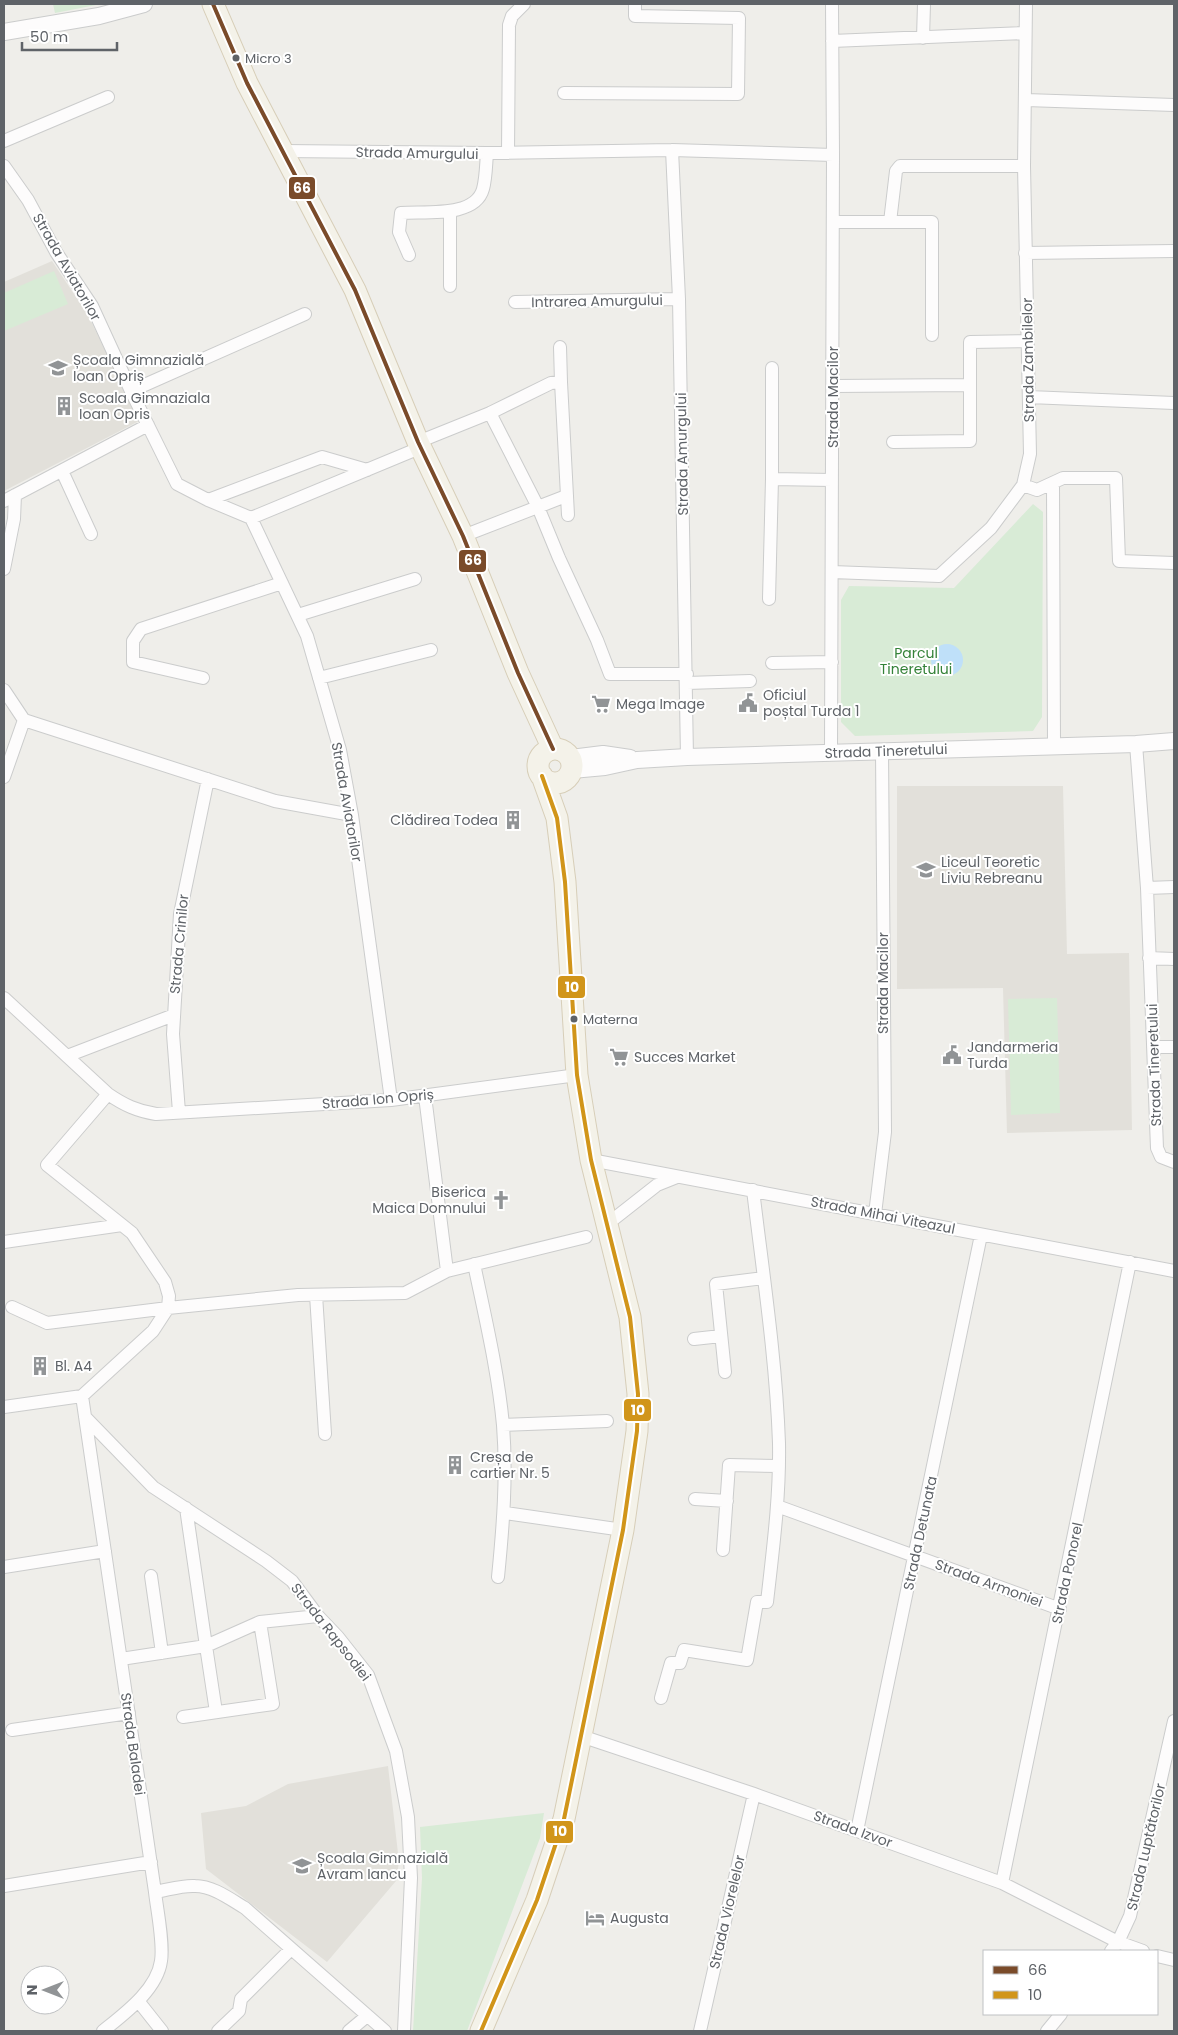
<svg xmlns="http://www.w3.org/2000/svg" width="1178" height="2035" font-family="Poppins,sans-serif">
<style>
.education{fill:#e2e0da}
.green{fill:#d8ebd6}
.water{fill:#bfe0f9}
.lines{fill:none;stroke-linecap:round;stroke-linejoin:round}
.minor-casing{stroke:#cbcccc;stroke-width:14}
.tertiary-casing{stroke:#cbcccc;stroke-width:18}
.primary-casing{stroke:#d7ceb8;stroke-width:23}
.minor{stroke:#fdfcfc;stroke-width:12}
.tertiary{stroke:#fdfcfc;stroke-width:16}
.primary{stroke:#f4f2e9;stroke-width:21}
.bus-1-casing{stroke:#fff;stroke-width:8}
.bus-2-casing{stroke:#fff;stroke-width:8}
.bus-1{stroke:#7a4b2a;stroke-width:4}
.bus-2{stroke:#d1951a;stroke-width:4}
.bus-dot{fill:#5f6368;stroke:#fff;stroke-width:2}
.labels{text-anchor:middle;stroke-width:4;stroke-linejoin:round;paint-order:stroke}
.bus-label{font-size:13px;fill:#5f6368;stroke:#fff;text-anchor:start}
.street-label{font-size:14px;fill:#5f6368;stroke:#fff}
.poi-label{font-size:14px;fill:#5f6368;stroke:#fff;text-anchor:start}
.park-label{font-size:14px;fill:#348238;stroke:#fff}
.line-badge{stroke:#fff;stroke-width:2}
.badge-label{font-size:14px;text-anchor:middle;font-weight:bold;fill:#fff}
</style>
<rect width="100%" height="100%" fill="#efeeea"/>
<path class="education" d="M52 261 88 315 139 421 4 491V282Z
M897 786H1063L1067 954 1129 953 1132 1130 1007 1133 1003 988 897 989Z
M388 1766 399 1862 396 1881 327 1962 206 1869 201 1813 246 1806 288 1784Z"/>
<path class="green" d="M53 4H101L55 13Z
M54 271 68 304 4 331V293Z
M1033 504 1043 512 1042 717 1033 731 855 736 841 722V600L849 586 954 588Z
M1057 998 1060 1113 1011 1115 1008 999Z
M544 1813 540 1838 467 2031H413L422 1878 420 1827Z"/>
<path class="water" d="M931 660a16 16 0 1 1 32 0a16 16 0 1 1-32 0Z"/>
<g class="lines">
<g class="minor-casing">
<path id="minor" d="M923 38 924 4
M832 41 1025 33
M564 93 738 94 739 18 635 16V4
M1026 100 1174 105
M4 141 108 97
M672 150 679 299 687 757
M283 151 487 153 672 150 833 155
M508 153 509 25 512 16 524 4
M4 166 28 200 56 252 92 306 131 391 177 484 208 500 251 518 422 447
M450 211V286
M833 222H932V335
M890 222 896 171 900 166H1024
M1025 253 1174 251
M409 255 399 232 401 213C425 211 475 218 483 189 486 178 486 165 487 153
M515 302 679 299
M772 368V479L832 480
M561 382 568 515
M833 386 970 385
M131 391 305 314
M1029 397 1174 403
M490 413 538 507 559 558 597 640 610 674H687
M418 442 490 413 551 383 561 382 560 347
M893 442 970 441V342L1027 341
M62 471 91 534
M1053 483 1054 745
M1023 485 1037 490 1063 478H1116L1119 561 1174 563
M208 500 322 457 367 470
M4 501 148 425
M251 518 307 636 340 750 352 815 391 1100
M463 536 566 496
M4 569 14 519 15 495
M832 572 939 576 991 528 1023 485 1030 454 1024 166 1026 4
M769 599 772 479
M298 615 415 579
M772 663 832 662
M203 678 133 662V641L141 629 282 583
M319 678 431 650
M687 683 750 681
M4 690 24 720 275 801 352 815
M1136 744 1147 888 1157 1148 1161 1157 1174 1162
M831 753 833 155 832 4
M4 777 24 720
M1147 888 1174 887
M1149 958 1174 959
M4 998 108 1094C124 1105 137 1111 156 1114L391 1100 577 1075
M1153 1047H1174
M67 1056 174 1015
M425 1096 447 1271
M179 1112 173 1034 180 914 208 779
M591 1160 1174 1271
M875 1214 885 1132 882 751
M606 1222 615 1218 657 1185 677 1177
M4 1242 122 1225
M474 1264C485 1317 498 1371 503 1425 507 1476 503 1527 498 1577
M316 1295 325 1434
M12 1307 47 1323 168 1308 298 1295 405 1293 447 1271 586 1237
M694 1339 721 1336
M725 1372 716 1284 764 1278
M82 1396 155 1892C157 1910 164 1943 161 1961 157 1990 124 2014 103 2031
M82 1396 153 1331 168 1308 169 1296 165 1282 132 1233 47 1165 108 1094
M4 1407 82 1396
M85 1417 153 1487 266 1561 292 1581 318 1616 338 1637 368 1675 396 1751 408 1817 411 1878 404 2031
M503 1425 607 1421
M695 1499 727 1501
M777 1506 1060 1609
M505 1513 623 1530
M723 1550 729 1465 778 1466
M4 1567 105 1551
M151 1576 162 1653
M121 1659 206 1646 186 1508
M661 1698 671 1663H680L684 1650 747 1660 757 1602H767C773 1549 780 1496 779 1443 776 1358 763 1274 753 1190
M216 1712 206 1646 260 1622 318 1616
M183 1717 273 1704 260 1622
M12 1730 129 1713
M581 1736 754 1794 1002 1883 1118 1942 1143 1951
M857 1831 981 1235
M1002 1883 1130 1262
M4 1886 151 1862
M155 1892C168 1890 182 1885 195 1886 213 1886 230 1899 245 1908L385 2031
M1111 1951 1118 1942 1130 1916 1174 1721
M1157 1956 1174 1960
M139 2002 162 2031
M218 2031 239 2011 241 1999 291 1949
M349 2031 367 2016
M700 2031 754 1794
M1047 2031 1061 2014"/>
</g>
<g class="tertiary-casing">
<path id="tertiary" d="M4 32 99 16 144 4
M571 758 603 754 630 758
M572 770 605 767 637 760 687 757 1136 744 1174 741"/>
</g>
<g class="primary-casing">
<path id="primary" d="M213 4 247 83 355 290 418 442 463 536 518 673 553 749
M538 766a17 17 0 1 1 34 0a17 17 0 1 1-34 0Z
M481 2031 537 1900 564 1819 623 1530 637 1431 638 1394 630 1317 591 1160 577 1075 565 882 557 818 542 776"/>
</g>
<use href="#minor" class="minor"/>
<use href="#tertiary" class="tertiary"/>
<use href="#primary" class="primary"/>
<g class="bus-1-casing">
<path id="bus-1" d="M213 4 247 83 355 290 418 442 463 536 518 673 553 749"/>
</g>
<g class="bus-2-casing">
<path id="bus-2" d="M481 2031 537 1900 564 1819 623 1530 637 1431 638 1394 630 1317 591 1160 577 1075 565 882 557 818 542 776"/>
</g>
<use href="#bus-1" class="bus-1"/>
<use href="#bus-2" class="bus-2"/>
</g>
<defs>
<g id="school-bare" transform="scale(1.5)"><path d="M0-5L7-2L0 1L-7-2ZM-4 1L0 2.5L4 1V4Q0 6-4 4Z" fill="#919496" stroke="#fff" stroke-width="2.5" paint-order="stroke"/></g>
<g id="building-bare" transform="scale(1.5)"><path d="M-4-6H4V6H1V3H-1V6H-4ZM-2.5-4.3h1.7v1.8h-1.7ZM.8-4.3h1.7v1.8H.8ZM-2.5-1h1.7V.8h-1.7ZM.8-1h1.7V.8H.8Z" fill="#919496" stroke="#fff" stroke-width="2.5" paint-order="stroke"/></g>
<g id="civic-bare" transform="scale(1.5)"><path d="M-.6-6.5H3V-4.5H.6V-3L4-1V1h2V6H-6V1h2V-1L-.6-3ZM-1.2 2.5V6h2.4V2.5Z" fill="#919496" stroke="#fff" stroke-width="2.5" paint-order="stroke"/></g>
<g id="supermarket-bare" transform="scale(1.5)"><path d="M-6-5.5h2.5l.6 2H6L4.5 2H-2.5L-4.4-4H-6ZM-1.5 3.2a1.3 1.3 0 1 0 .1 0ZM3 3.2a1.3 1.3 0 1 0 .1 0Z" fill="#919496" stroke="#fff" stroke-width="2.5" paint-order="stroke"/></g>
<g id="church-bare" transform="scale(1.5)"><path d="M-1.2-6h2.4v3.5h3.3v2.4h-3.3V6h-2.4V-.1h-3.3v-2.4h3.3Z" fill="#919496" stroke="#fff" stroke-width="2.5" paint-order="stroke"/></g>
<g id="hotel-bare" transform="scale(1.5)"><path d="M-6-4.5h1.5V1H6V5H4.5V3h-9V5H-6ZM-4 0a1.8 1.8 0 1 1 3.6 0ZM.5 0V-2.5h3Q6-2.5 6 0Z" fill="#919496" stroke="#fff" stroke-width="2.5" paint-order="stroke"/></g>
</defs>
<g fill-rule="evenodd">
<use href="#school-bare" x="58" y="368"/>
<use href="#building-bare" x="64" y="406"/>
<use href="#civic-bare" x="748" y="703"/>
<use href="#supermarket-bare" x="601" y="704"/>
<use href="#building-bare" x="513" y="820"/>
<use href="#school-bare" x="926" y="870"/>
<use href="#civic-bare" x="952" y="1055"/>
<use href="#supermarket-bare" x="619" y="1057"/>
<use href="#church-bare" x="501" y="1200"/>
<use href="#building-bare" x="40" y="1366"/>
<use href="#building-bare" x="455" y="1465"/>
<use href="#school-bare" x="302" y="1866"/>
<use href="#hotel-bare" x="595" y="1918"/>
</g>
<g class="bus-dot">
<circle cx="236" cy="58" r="4.5"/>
<circle cx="574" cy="1019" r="4.5"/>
</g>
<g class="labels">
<g class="bus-label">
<text x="245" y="63">Micro 3</text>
<text x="583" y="1024">Materna</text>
</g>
<g class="street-label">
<text transform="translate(417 153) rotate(1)" y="5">Strada Amurgului</text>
<text transform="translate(67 267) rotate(60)" y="5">Strada Aviatorilor</text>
<text transform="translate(597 301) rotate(-1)" y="5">Intrarea Amurgului</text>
<text transform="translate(1028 360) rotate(-91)" y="5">Strada Zambilelor</text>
<text transform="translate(833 397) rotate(-90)" y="5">Strada Macilor</text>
<text transform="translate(682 454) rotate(-91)" y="5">Strada Amurgului</text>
<text transform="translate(886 751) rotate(-2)" y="5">Strada Tineretului</text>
<text transform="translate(347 802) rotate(80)" y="5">Strada Aviatorilor</text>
<text transform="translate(179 944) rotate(-85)" y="5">Strada Crinilor</text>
<text transform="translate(883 983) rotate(-90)" y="5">Strada Macilor</text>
<text transform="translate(1154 1065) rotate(-92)" y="5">Strada Tineretului</text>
<text transform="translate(378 1099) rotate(-5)" y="5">Strada Ion Opriș</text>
<text transform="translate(883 1215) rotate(11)" y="5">Strada Mihai Viteazul</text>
<text transform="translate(920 1533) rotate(-78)" y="5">Strada Detunata</text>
<text transform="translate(1067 1573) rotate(-78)" y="5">Strada Ponorel</text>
<text transform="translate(989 1583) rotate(20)" y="5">Strada Armoniei</text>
<text transform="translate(331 1632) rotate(52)" y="5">Strada Rapsodiei</text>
<text transform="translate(133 1744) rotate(82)" y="5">Strada Baladei</text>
<text transform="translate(853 1829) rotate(20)" y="5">Strada Izvor</text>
<text transform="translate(1146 1847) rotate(-77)" y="5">Strada Luptătorilor</text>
<text transform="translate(727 1912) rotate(-77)" y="5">Strada Viorelelor</text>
</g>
<g class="poi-label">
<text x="73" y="365">Școala Gimnazială<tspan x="73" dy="16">Ioan Opriș</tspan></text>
<text x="79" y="403">Scoala Gimnaziala<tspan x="79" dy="16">Ioan Opris</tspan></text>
<text x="763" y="700">Oficiul<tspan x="763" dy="16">poștal Turda 1</tspan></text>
<text x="616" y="709">Mega Image</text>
<text x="498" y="825" text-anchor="end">Clădirea Todea</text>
<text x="941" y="867">Liceul Teoretic<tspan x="941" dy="16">Liviu Rebreanu</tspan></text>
<text x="967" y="1052">Jandarmeria<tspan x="967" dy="16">Turda</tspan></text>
<text x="634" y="1062">Succes Market</text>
<text x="486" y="1197" text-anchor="end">Biserica<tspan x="486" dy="16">Maica Domnului</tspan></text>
<text x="55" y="1371">Bl. A4</text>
<text x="470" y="1462">Creșa de<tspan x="470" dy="16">cartier Nr. 5</tspan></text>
<text x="317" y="1863">Școala Gimnazială<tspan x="317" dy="16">Avram Iancu</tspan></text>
<text x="610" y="1923">Augusta</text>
</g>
<g class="park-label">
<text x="916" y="658">Parcul<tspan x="916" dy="16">Tineretului</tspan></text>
</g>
</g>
<g class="line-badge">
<rect x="288" y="176" width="28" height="24" rx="5" fill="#7a4b2a"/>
<rect x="458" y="549" width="29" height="24" rx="5" fill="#7a4b2a"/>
<rect x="557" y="975" width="29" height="24" rx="5" fill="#d1951a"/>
<rect x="623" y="1398" width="29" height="24" rx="5" fill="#d1951a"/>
<rect x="545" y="1820" width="29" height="24" rx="5" fill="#d1951a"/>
</g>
<g class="badge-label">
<text x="302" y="193">66</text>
<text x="473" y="565">66</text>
<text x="572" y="992">10</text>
<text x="638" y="1415">10</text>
<text x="560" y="1836">10</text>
</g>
<rect width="1178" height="2035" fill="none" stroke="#5f6368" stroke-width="10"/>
<rect x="983" y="1950" width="175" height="65" fill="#ffffff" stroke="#bfc1c3"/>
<rect x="993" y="1966" width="25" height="8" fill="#7a4b2a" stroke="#bfc1c3"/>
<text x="1028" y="1975" font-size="15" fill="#5f6368">66</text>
<rect x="993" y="1991" width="25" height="8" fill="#d1951a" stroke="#bfc1c3"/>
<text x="1028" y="2000" font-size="15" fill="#5f6368">10</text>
<g transform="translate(45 1990) rotate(270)"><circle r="24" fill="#ffffff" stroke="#bfc1c3"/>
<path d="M0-4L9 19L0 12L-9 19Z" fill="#919496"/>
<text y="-8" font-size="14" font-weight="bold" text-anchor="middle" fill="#5f6368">N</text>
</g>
<path d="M22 42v8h95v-8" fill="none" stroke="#5f6368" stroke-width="2.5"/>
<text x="30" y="42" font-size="15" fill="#5f6368" stroke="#ffffff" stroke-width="4" paint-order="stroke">50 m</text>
</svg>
